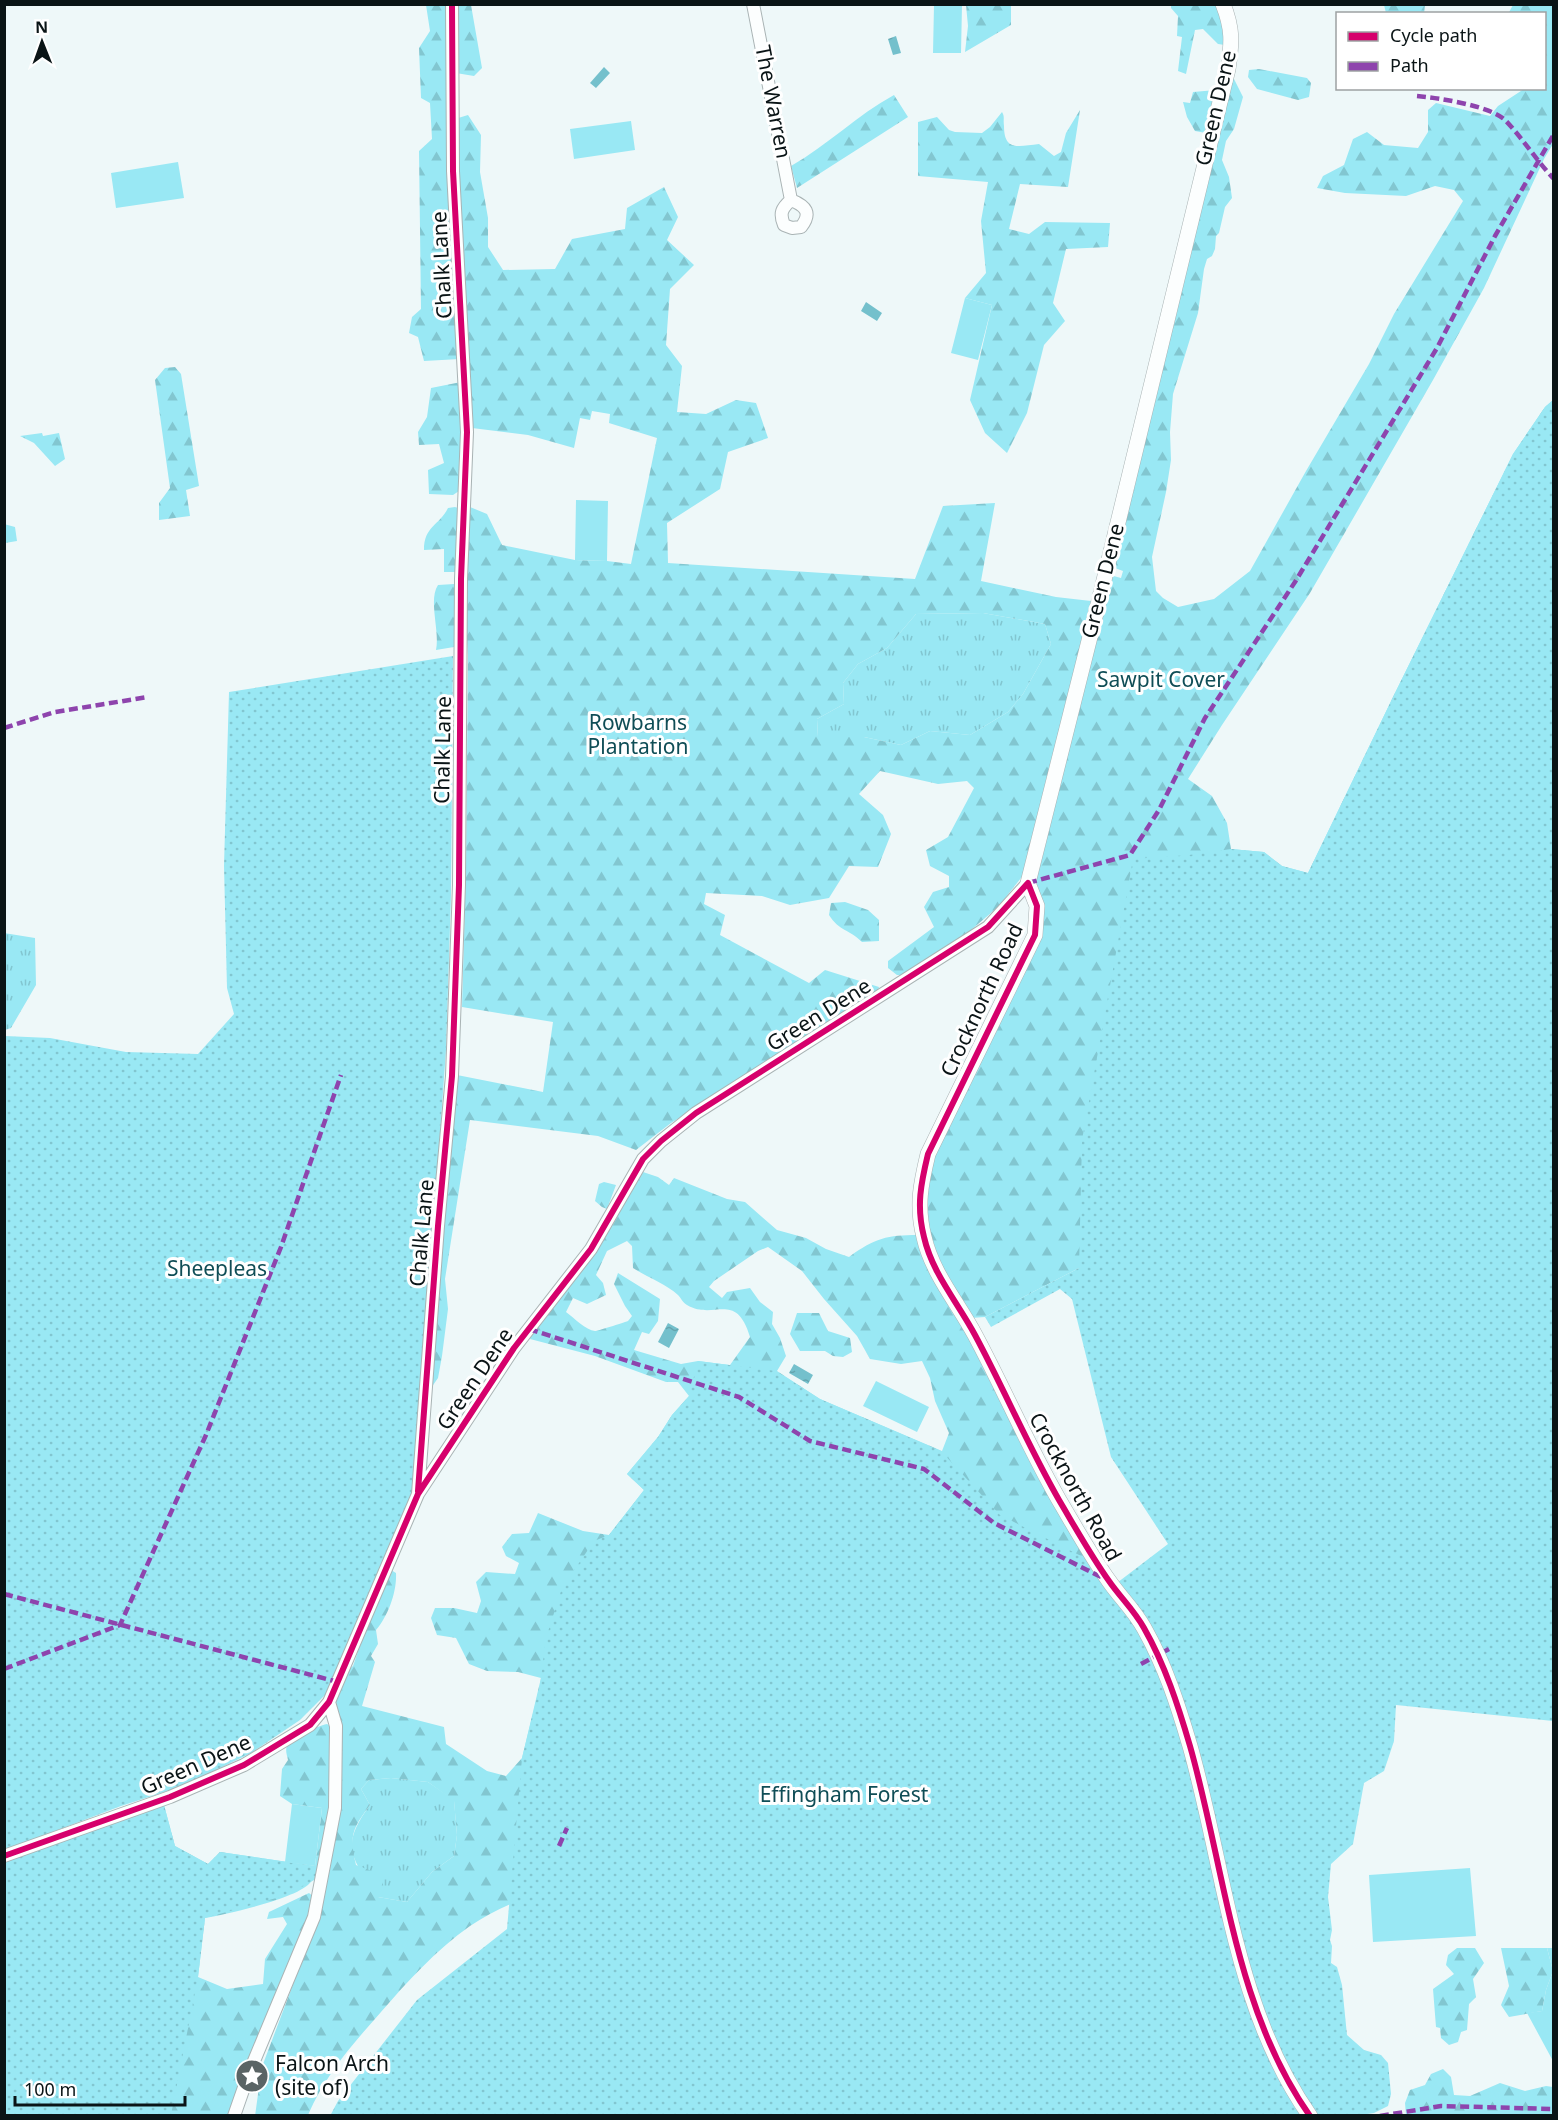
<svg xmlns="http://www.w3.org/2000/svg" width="1558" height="2120" font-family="'Noto Sans',sans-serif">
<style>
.grass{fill:url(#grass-tufts)}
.forest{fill:url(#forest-firs);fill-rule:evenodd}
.park{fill:url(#park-dots)}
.garden{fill:#99e8f4}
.water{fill:url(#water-ripples)}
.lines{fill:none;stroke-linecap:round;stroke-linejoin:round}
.minor-casing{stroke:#a9b3b4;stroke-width:14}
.tertiary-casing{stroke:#a9b3b4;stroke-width:16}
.minor{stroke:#fcfefe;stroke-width:12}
.tertiary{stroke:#fcfefe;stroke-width:15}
.quiet{stroke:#8e44ad;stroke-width:4.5;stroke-dasharray:9 4.5;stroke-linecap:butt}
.cycleway-casing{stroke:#fff;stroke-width:10}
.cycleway{stroke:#d6006c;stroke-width:6}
.labels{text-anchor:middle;stroke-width:6;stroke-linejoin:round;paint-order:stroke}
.street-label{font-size:21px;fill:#0a1416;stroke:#fff}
.park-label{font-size:21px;fill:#0f4d56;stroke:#fff}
.poi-label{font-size:21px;fill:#0a1416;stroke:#fff;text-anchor:start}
</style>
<defs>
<pattern id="grass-tufts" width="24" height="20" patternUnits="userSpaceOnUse" patternTransform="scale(1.5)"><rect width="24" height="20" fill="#99e8f4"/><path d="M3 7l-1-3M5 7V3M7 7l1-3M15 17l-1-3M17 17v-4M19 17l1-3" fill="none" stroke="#82c6d0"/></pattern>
<pattern id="forest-firs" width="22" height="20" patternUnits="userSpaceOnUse" patternTransform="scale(1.5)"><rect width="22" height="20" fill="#99e8f4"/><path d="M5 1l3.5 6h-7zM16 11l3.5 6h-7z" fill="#82c6d0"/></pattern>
<pattern id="park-dots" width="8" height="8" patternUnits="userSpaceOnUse" patternTransform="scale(1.5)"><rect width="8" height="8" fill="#99e8f4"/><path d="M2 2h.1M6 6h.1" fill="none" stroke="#82c6d0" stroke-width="1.8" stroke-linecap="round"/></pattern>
<pattern id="water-ripples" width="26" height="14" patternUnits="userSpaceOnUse" patternTransform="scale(1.5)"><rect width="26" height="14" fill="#74c0cc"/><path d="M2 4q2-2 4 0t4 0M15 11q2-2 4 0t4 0" fill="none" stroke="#63a4ae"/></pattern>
</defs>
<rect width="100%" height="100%" fill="#eef8f9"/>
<path class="grass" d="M983 613 1045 624 1051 644 1023 694 1008 712 970 735 930 731 901 745 864 737H818L817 719 844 704 843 683 858 664 887 648 916 614Z
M4 933 35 938 36 985 11 1028 5 1030Z
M391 1778 428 1782 454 1800 457 1835 454 1856 432 1872 407 1902 378 1897C352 1858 339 1847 370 1805L361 1789 369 1780Z"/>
<path class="forest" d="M426 5H448L460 359 424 361 418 337 409 333 412 317 421 309 419 151 432 139 430 103 421 98 419 48 430 31Z
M456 5H471L482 68 474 76 456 73Z
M966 5H1011V25L965 52 968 26Z
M1171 5H1217L1222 21 1225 45 1218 44 1203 29 1195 30 1186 74 1178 71 1182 37 1177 36 1178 16 1171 8Z
M1384 5V4L1425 5 1424 14 1386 13Z
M1513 5H1553V144L1544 159 1484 288 1433 380 1310 593 1222 725 1188 779 1212 796 1227 823 1231 849 1264 852 1282 866 1308 873 1394 695 1513 454 1545 407 1553 400V902L1079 1268 985 1317 971 1318 938 1262 926 1233 923 1191 932 1155 1038 941 1034 889 1037 883 1034 873 1110 575 1121 578 1123 571 1112 567 1233 77 1243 97 1234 129 1226 141 1222 160 1229 177 1232 198 1225 207 1219 233 1216 236 1215 249 1212 256 1207 259 1204 269 1198 313 1173 394 1170 432 1171 460 1166 492 1152 557 1156 591 1163 598 1178 607 1214 599 1250 571 1306 471 1369 364 1394 314 1463 201 1454 190 1435 186 1406 196 1345 193 1317 188 1323 176 1344 165 1353 139 1367 132 1384 145 1418 148 1428 132V110L1436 103 1490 116 1498 106 1524 89 1544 88V14H1508Z
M1259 69 1307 78 1311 83 1309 97 1298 100 1257 89 1248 77 1249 70Z
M1216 90 1206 133 1195 131 1187 117 1183 102 1190 103 1193 92Z
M894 95 908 117 797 188 791 166C828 145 857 115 894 95Z
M1080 110 1068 187 1020 184 1009 229 1029 234 1045 222 1110 223 1108 247 1066 249 1053 303 1065 321 1044 345 1027 413 1007 453 985 433 970 400 992 305 965 298 986 273 981 221 988 182 918 176V122L937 117 949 130 955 132 982 133 990 127 1002 112C1005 117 1003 119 1004 126 1004 152 1019 146 1039 144L1054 156 1061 152 1066 133Z
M468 115 481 135 480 172 488 218V247L503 270 555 269 572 239 625 229 627 208 664 187 678 217 667 240 694 265 670 289 666 345 682 366 677 412 706 414 736 400 756 403 768 438 728 452 720 489 667 523 668 563 915 579 943 506 995 503 981 581 1056 597 1091 601 1025 873 998 907 971 930 905 975H897L888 968V961L934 927 924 907 933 892 949 887V876L930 866 926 850 948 837 974 788 967 781 938 784 880 771 859 794 883 815 891 834 878 867 849 866 829 898 790 905 762 896 706 893 704 904 725 915 720 935 809 983 825 970 879 987 877 994 671 1123 636 1150 598 1136 470 1120 445 1279 448 1309 442 1356 438 1378 429 1391 457 1075 543 1092 553 1022 462 1007 466 868 468 655 465 607 470 507 487 514 502 545 575 560 607 561 631 564 657 438 609 423 610 414 592 411 590 420 580 418 574 448 528 435 472 428 455 119ZM983 613 1045 624 1051 644 1023 694 1008 712 970 735 930 731 901 745 864 737H818L817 719 844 704 843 683 858 664 887 648 916 614Z
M175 367 181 374 199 486 186 490 190 516 159 520V503L170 488 155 380 165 368Z
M461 382 462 489 453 495 429 494 428 470 444 463 439 444 419 445 418 432 427 417 431 388Z
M42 433 43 436 59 433 65 459 55 466 34 443 20 436Z
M455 507 461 509 459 569 455 572H444V549L424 550C424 526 439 526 448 508Z
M4 524 15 527 17 541 5 543Z
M454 584 456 587 457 643 454 647 436 650C440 631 428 600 438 585Z
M845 902 868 910 879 920V941L862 942C849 929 839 931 829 915L831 903Z
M643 1172 658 1177 669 1185 674 1178 727 1199 745 1202 777 1230 806 1238 826 1249 849 1257C875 1238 887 1235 918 1235L1091 1561 535 1893C513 1903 490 1912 470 1926 436 1950 408 1981 381 2012 351 2046 326 2074 308 2115L255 2116 259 2087 257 2080 320 1913 339 1807 333 1708 348 1670 353 1666 361 1643 391 1570 396 1573C397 1592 388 1616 376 1630L378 1644 371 1656 375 1662 362 1706 444 1727 446 1744 487 1771 506 1776 522 1758 541 1678 518 1672 487 1671 469 1664 456 1638 437 1635 431 1618 435 1608H454L477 1613 481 1601 476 1582 486 1572 515 1574 519 1563 506 1556 502 1547 512 1534 529 1533 538 1513 583 1531 609 1535 644 1490 627 1474 658 1437 672 1415 689 1396 678 1382H666L595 1356 530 1339 536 1326 600 1246ZM627 1241 632 1246 633 1268C647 1277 666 1284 678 1295 681 1298 683 1303 687 1305 714 1321 736 1290 750 1337L730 1365 698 1361 681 1364 634 1350 642 1332 649 1334 658 1321 660 1299 618 1273 614 1284 625 1306 632 1316 628 1321C622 1323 598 1331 595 1331 586 1330 574 1318 566 1312L573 1298 587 1304 606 1295 603 1283 596 1275 607 1251ZM768 1247 802 1271 824 1299 857 1336 870 1359 901 1364 922 1361 930 1378 935 1401 949 1433 942 1451 820 1399 777 1371 786 1356 780 1338 772 1324 773 1312 760 1302 750 1288 727 1292 722 1298 709 1287 714 1281 758 1251ZM391 1778 428 1782 454 1801 457 1835 454 1856 432 1872 407 1902 378 1897 385 1876 356 1865C349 1836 352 1829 370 1805L361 1789 369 1780Z
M604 1182 616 1185 607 1209 602 1207 595 1201 599 1184Z
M797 1313H819L828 1331 850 1338 852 1352 843 1357 833 1356 825 1351H800L790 1334Z
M327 1724 333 1728C333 1766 337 1857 309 1884 294 1899 228 1914 205 1918L198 1977 227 1989 263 1984 265 1959 287 1924 283 1917 267 1919 269 1912 309 1893 314 1897 309 1918 231 2115 5 2116 164 1805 175 1846 208 1864 220 1852 315 1866 322 1808 292 1804 280 1796 282 1769 288 1760C287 1755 285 1750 287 1746 293 1735 316 1727 327 1724Z
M1457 1948H1475L1484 1963 1473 1979 1476 1997 1469 2004 1467 2030 1461 2032 1458 2042 1449 2045 1441 2038 1440 2028 1436 2027 1433 1989 1454 1974 1446 1965 1448 1955Z
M1501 1948H1547L1553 1971 1546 1990 1542 2011 1509 2017 1501 2005 1509 1986Z
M1443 2069 1451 2077 1454 2095 1470 2096 1500 2083 1525 2091 1546 2086 1553 2087V2115H1403H1406L1405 2103 1410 2090 1425 2085 1431 2074Z"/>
<path class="park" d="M1553 400V1721L1396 1705 1394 1741 1384 1771 1364 1783 1353 1844 1331 1864 1328 1897 1332 1930 1330 1940 1332 1946 1331 1963 1337 1967 1342 1985 1347 2035 1364 2050 1381 2055 1388 2063 1391 2094 1388 2106 1374 2113 1354 2116H330L338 2101 417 2000 507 1929 522 1758 540 1685 546 1638 562 1588 594 1541 609 1535 644 1490 627 1474 658 1437 672 1415 689 1396 698 1361 776 1371 820 1399 941 1451 1000 1515 1091 1561 1109 1589 1168 1544 1111 1457 1072 1299 1060 1289 991 1327 985 1317 1079 1268 1082 1140 1133 859 1189 855 1231 849 1264 852 1282 866 1308 873 1394 695 1513 454 1545 407Z
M453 656 451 895 446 1050 415 1483 407 1509 325 1695 300 1720 251 1753 183 1786 121 1806 5 1850V1036L50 1038 126 1052 198 1054 234 1014 227 988 224 866 229 692Z
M164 1805 175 1846 208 1864 220 1852 321 1867 316 1879 287 1895 205 1918 198 1977 171 2115 5 2116V1860Z"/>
<path class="garden" d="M934 5H962L961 53H933Z
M631 121 635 150 574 159 570 129Z
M178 162 184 198 116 208 111 173Z
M965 298 992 305 978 360 951 353Z
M576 500 608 501 607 561 575 560Z
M876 1381 929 1407 917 1432 863 1406Z
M292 1804 322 1808 315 1866 285 1862Z
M1470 1868 1476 1936 1373 1942 1369 1875Z
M1547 1948H1553V2061L1527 2013 1542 2011 1546 1990 1553 1971Z"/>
<path class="water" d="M896 36 901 53 893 55 888 39Z
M604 67 610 73 596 88 590 83Z
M866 302 882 313 877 321 861 311Z
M668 1323 679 1329 669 1348 658 1342Z
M794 1364 813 1375 808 1384 789 1373Z"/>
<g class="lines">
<g class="minor-casing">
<path id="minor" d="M753 4 791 200
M791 200C806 206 812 213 801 227L792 228 784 225C779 213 782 208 791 200Z
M418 1494 438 1226 452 1076 459 885 461 579 467 432 453 171 452 4
M4 1856 170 1797 244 1765 310 1725 329 1702 418 1494 514 1348 591 1249 643 1159 661 1141 696 1113 988 927 1028 883
M234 2116 249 2073 314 1917 335 1808 336 1726 329 1702"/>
</g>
<g class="tertiary-casing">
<path id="tertiary" d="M1223 4C1233 29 1232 43 1228 69L1097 609 1028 883 1037 906 1035 935 928 1154C921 1183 916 1206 924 1237 932 1273 958 1303 975 1335 1004 1389 1028 1446 1059 1500 1075 1527 1091 1556 1109 1581 1120 1597 1134 1610 1144 1628 1165 1665 1178 1705 1190 1746 1225 1869 1234 2008 1310 2116"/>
</g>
<use href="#minor" class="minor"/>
<use href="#tertiary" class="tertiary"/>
<path class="quiet" d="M1417 96C1439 98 1492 106 1506 121 1523 139 1537 161 1554 179
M4 728 55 712 148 697
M1028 883 1130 855 1159 810 1205 718 1295 582 1437 348 1495 236 1554 134
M529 1329 739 1397 810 1441 924 1469 994 1523 1103 1578
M4 1594 338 1682
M1141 1664 1169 1649
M4 1669 120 1625 206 1435 281 1247 341 1075
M559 1846 567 1828
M1380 2116 1441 2106 1554 2109"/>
<g class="cycleway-casing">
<path id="cycleway" d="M418 1491 438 1226 452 1076 459 885 461 579 467 432 453 171 452 4
M4 1856 170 1797 244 1765 310 1725 329 1702 418 1494 514 1348 591 1249 643 1159 661 1141 696 1113 988 927 1028 883 1037 906 1035 935 928 1154C921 1183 916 1206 924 1237 932 1273 958 1303 975 1335 1004 1389 1028 1446 1059 1500 1075 1527 1091 1556 1109 1581 1120 1597 1134 1610 1144 1628 1165 1665 1178 1705 1190 1746 1225 1869 1234 2008 1310 2116"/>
</g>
<use href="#cycleway" class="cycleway"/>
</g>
<defs>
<g id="sight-disc" transform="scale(1.725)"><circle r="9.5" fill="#5a6465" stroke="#fff"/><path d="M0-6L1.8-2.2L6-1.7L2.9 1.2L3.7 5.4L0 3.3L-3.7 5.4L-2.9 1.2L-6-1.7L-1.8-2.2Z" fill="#fff"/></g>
</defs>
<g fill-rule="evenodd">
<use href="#sight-disc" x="252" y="2076"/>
</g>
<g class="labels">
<g class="street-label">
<text transform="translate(773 102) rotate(79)" y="7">The Warren</text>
<text transform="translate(1216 108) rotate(-77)" y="7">Green Dene</text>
<text transform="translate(442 265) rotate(-93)" y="7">Chalk Lane</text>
<text transform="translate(1103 581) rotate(-76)" y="7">Green Dene</text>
<text transform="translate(443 750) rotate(-89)" y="7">Chalk Lane</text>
<text transform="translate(982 1000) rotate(-65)" y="7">Crocknorth Road</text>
<text transform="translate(819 1015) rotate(-32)" y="7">Green Dene</text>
<text transform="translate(422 1233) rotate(-85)" y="7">Chalk Lane</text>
<text transform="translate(475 1379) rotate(-56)" y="7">Green Dene</text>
<text transform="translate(1075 1487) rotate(61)" y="7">Crocknorth Road</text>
<text transform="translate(196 1765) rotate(-24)" y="7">Green Dene</text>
</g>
<g class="park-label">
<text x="1161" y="687">Sawpit Cover</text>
<text x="638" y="730">Rowbarns<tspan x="638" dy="24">Plantation</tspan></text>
<text x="217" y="1276">Sheepleas</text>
<text x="844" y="1802">Effingham Forest</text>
</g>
<g class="poi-label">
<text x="275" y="2071">Falcon Arch<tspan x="275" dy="24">(site of)</tspan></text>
</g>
</g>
<rect width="1558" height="2120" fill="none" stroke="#0a1416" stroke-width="12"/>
<rect x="1336" y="12" width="210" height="78" fill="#ffffff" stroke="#9da1a2" stroke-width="1.5"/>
<rect x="1348" y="32" width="30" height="9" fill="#d6006c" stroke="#9da1a2" stroke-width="1.5"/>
<text x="1390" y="42" font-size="18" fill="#0a1416">Cycle path</text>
<rect x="1348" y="62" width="30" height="9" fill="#8e44ad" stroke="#9da1a2" stroke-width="1.5"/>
<text x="1390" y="72" font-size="18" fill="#0a1416">Path</text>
<g transform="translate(42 42) rotate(359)" stroke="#ffffff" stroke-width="4.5" paint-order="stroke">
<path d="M0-4.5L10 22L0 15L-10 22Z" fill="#0a1416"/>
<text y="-9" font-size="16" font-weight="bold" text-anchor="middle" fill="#0a1416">N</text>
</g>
<path d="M15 2096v9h170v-9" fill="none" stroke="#0a1416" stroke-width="3"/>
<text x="24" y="2096" font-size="18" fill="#0a1416" stroke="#ffffff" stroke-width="4.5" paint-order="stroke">100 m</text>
</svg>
